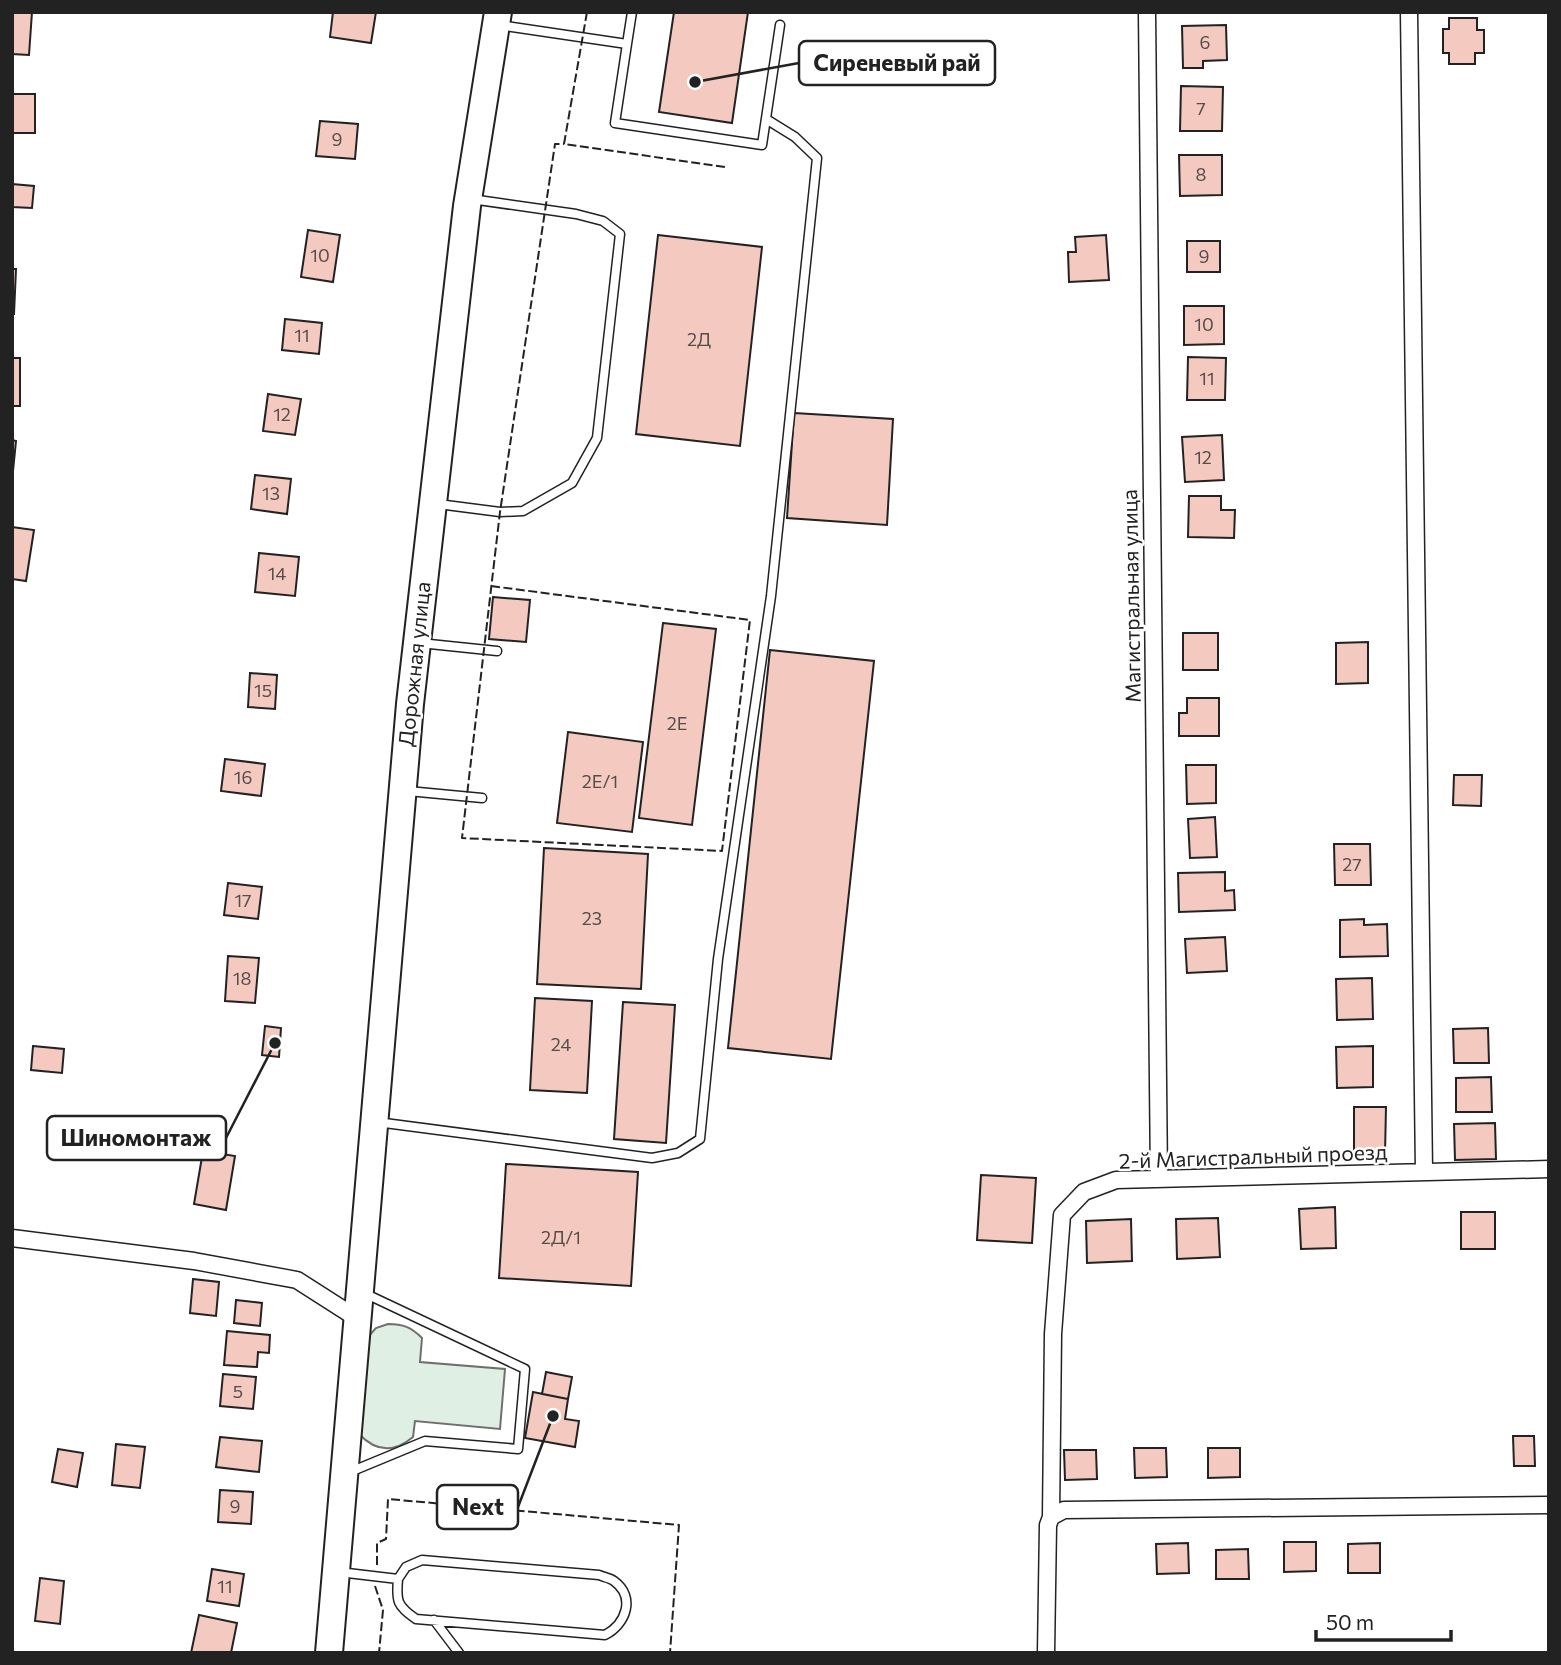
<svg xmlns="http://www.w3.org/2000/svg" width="1561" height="1665" font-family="Commissioner,sans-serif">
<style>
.green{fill:#e0efe3;stroke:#6f6f6f;stroke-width:2}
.building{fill:#f3c9c0;stroke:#222;stroke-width:2}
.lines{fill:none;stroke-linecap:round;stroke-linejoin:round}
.lane-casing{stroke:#222;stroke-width:11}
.street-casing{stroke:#222;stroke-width:19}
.primary-casing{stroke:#222;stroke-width:30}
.lane{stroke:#fff;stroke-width:8}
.street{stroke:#fff;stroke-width:16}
.primary{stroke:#fff;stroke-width:26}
.fence{stroke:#222;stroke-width:2;stroke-dasharray:9 3.5;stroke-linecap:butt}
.labels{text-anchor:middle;stroke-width:5;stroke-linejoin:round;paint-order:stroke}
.number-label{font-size:18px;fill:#564c4a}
.street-label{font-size:21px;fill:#222;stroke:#fff}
.leader{fill:none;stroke:#222;stroke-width:2.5}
.callout-dot{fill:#222;stroke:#fff;stroke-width:2.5}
.callout{fill:#fff;stroke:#222;stroke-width:2.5}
.callout-label{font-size:23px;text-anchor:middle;font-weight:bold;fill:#222}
</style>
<rect width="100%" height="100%" fill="#fff"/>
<path class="green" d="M388 1324C403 1324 411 1327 422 1338L420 1362 505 1369 500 1429 415 1421 413 1437C394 1453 376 1452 359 1434L367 1338 376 1328Z"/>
<path class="building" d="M12 12H32L29 55 12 54Z
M333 12H376L371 43 330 37Z
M674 12H748L732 123 659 112Z
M1449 18H1477V30H1484V53H1475V64H1449V53H1443V29H1449Z
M1226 25 1227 60 1203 61V68H1183L1182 26Z
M1181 86 1223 87 1222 131H1180Z
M12 94H35V133H12Z
M320 121 358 124 355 159 316 156Z
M1179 155H1222V195L1180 196Z
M12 184 34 186 32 208 12 207Z
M308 230 340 235 333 282 301 277Z
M658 235 762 247 740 446 636 434Z
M1106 235 1109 280 1069 282 1068 252H1076L1075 237Z
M1187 241H1220V272H1187Z
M12 269H16L14 314H12Z
M1184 306H1224V344L1184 345Z
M285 319 322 323 319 354 282 350Z
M1188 357 1226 358 1225 400H1187Z
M12 358H20V406H12Z
M268 394 301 399 295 435 263 431Z
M794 413 893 419 887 525 787 518Z
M1222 435 1224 480 1185 482 1182 437Z
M12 440 16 441 12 481Z
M255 475 291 479 287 514 251 509Z
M1189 496H1221V510H1235L1234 538 1188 537Z
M12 527 34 530 26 581 12 579Z
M259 553 299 557 295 596 255 592Z
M493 597 530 600 526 642 489 639Z
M663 623 716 629 692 825 639 818Z
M1183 633H1218V670H1183Z
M1368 642V683L1336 684V643Z
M770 650 874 661 831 1059 728 1048Z
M250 673 277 675 275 709 248 707Z
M1187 698H1219V736H1179V713H1187Z
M568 732 643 742 632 832 557 823Z
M225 759 265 764 261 796 221 791Z
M1186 765H1216V803L1187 804Z
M1454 775H1482L1481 806 1453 805Z
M1215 817 1217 857 1190 858 1188 819Z
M1334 844H1370L1371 885H1335Z
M544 848 648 854 641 989 537 984Z
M1225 872V891L1234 890 1235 910 1179 912 1178 873Z
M228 883 262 887 258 919 224 915Z
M1364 919V925L1387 924 1388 956 1340 957V920Z
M1225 937 1227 971 1187 973 1185 939Z
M228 956 259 958 255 1003 225 1001Z
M1372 978 1373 1019 1337 1020 1336 979Z
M535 998 592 1001 587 1093 530 1090Z
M623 1002 675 1005 666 1143 614 1139Z
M265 1026 281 1028 279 1057 262 1055Z
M1488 1028 1489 1063H1454L1453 1029Z
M33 1046 64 1049 62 1073 31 1070Z
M1373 1046V1087L1337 1088 1336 1047Z
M1491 1077 1492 1112H1456V1078Z
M1354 1107H1386L1385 1154H1354Z
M1495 1123 1496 1159 1455 1160 1454 1124Z
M203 1151 235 1156 226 1210 194 1204Z
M506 1164 638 1172 631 1286 499 1278Z
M981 1175 1036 1178 1032 1243 977 1240Z
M1335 1207 1336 1248 1301 1249 1299 1209Z
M1461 1212H1495V1249H1461Z
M1218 1218 1220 1257 1177 1259 1176 1219Z
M1131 1219 1132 1261 1087 1263 1086 1221Z
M193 1279 219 1282 216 1316 190 1313Z
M236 1300 262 1303 260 1326 234 1323Z
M227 1331 270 1335 269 1353 258 1352 257 1367 224 1365Z
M546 1372 572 1377 568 1399 542 1394Z
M223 1374 256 1377 253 1409 220 1406Z
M533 1392 568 1399 565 1419 579 1421 575 1447 525 1438Z
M1513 1436H1534L1535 1466H1514Z
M220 1437 262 1441 259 1472 216 1467Z
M116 1444 145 1447 140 1488 112 1485Z
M1134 1448H1166L1167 1477 1135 1478Z
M1208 1448H1240V1477L1208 1478Z
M58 1449 83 1453 77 1487 52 1482Z
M1064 1450H1096L1097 1479 1065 1480Z
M220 1490 253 1492 251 1524 218 1522Z
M1284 1542H1316V1571L1284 1572Z
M1188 1543 1189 1573 1157 1574 1156 1544Z
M1380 1543V1573H1348V1544Z
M1248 1549 1249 1579H1216V1550Z
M212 1569 244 1574 239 1606 207 1601Z
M40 1578 64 1581 60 1624 35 1621Z
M199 1615 237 1623 231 1653H191Z"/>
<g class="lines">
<g class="lane-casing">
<path id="lane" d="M499 25 627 44 632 12
M627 44 615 123 762 145 780 25
M438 504 500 512 523 511 572 483 597 438 620 234 603 221 576 214 471 199
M420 643 497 651
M408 791 482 798
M377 1122 652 1158 678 1153 700 1139 718 959 771 596 817 158 795 137 766 119
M350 1472 425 1441 518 1449 525 1369 364 1293
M339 1572 398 1579C396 1601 397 1606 416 1619L605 1635C626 1624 636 1597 614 1581 610 1578 603 1577 599 1575L422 1560 406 1567 398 1579
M434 1620 459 1653"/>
</g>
<g class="street-casing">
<path id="street" d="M1147 12 1159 1179
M1409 12 1424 1172
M12 1238 194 1261 297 1280 358 1319
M1051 1517 1053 1334 1062 1215 1084 1192 1116 1180 1549 1169
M1046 1653 1048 1525 1051 1517 1064 1510 1549 1505"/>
</g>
<g class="primary-casing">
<path id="primary" d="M329 1653 410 704 467 206 498 12"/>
</g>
<use href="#lane" class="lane"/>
<use href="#street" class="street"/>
<use href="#primary" class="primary"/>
<path class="fence" d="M587 12 564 144 725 167
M491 586 750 620 722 851 462 838 500 512 555 144H564
M377 1565V1543L386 1539 388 1499 679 1525 670 1653
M375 1586 383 1610 379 1653"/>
</g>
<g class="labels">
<g class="number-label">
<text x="1205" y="49">6</text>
<text x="1201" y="115">7</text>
<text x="337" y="146">9</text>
<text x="1201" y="181">8</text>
<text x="320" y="262">10</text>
<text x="1204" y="263">9</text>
<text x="1204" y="331">10</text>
<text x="302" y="342">11</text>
<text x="699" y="346">2Д</text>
<text x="1207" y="385">11</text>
<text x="282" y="421">12</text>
<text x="1203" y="464">12</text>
<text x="271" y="500">13</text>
<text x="277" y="580">14</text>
<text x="263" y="697">15</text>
<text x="677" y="730">2Е</text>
<text x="243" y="784">16</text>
<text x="600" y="788">2Е/1</text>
<text x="1352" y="871">27</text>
<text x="243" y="907">17</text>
<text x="592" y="925">23</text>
<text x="242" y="985">18</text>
<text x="561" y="1051">24</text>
<text x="561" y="1244">2Д/1</text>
<text x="238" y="1398">5</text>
<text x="235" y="1513">9</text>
<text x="225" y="1593">11</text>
</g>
<g class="street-label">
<text transform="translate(1132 596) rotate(-91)" y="7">Магистральная улица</text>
<text transform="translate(415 664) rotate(-84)" y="7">Дорожная улица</text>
<text transform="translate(1253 1157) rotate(-2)" y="7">2-й Магистральный проезд</text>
</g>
</g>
<path class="leader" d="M695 82L799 63M275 1043L226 1138M553 1416L518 1507"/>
<g class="callout-dot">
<circle cx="695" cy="82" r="7"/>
<circle cx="275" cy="1043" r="7"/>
<circle cx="553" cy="1416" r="7"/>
</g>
<g class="callout">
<rect x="799" y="41" width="196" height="44" rx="7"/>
<rect x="47" y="1116" width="179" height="44" rx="7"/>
<rect x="437" y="1485" width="81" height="44" rx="7"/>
</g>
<g class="callout-label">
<text x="897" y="71">Сиреневый рай</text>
<text x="136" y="1146">Шиномонтаж</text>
<text x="478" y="1515">Next</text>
</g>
<rect width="1561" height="1665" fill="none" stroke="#222222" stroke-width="28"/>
<path d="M1316 1630v10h135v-10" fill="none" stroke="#222222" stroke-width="3.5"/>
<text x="1326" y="1630" font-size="21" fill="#222222" stroke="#ffffff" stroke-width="5" paint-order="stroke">50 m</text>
</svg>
